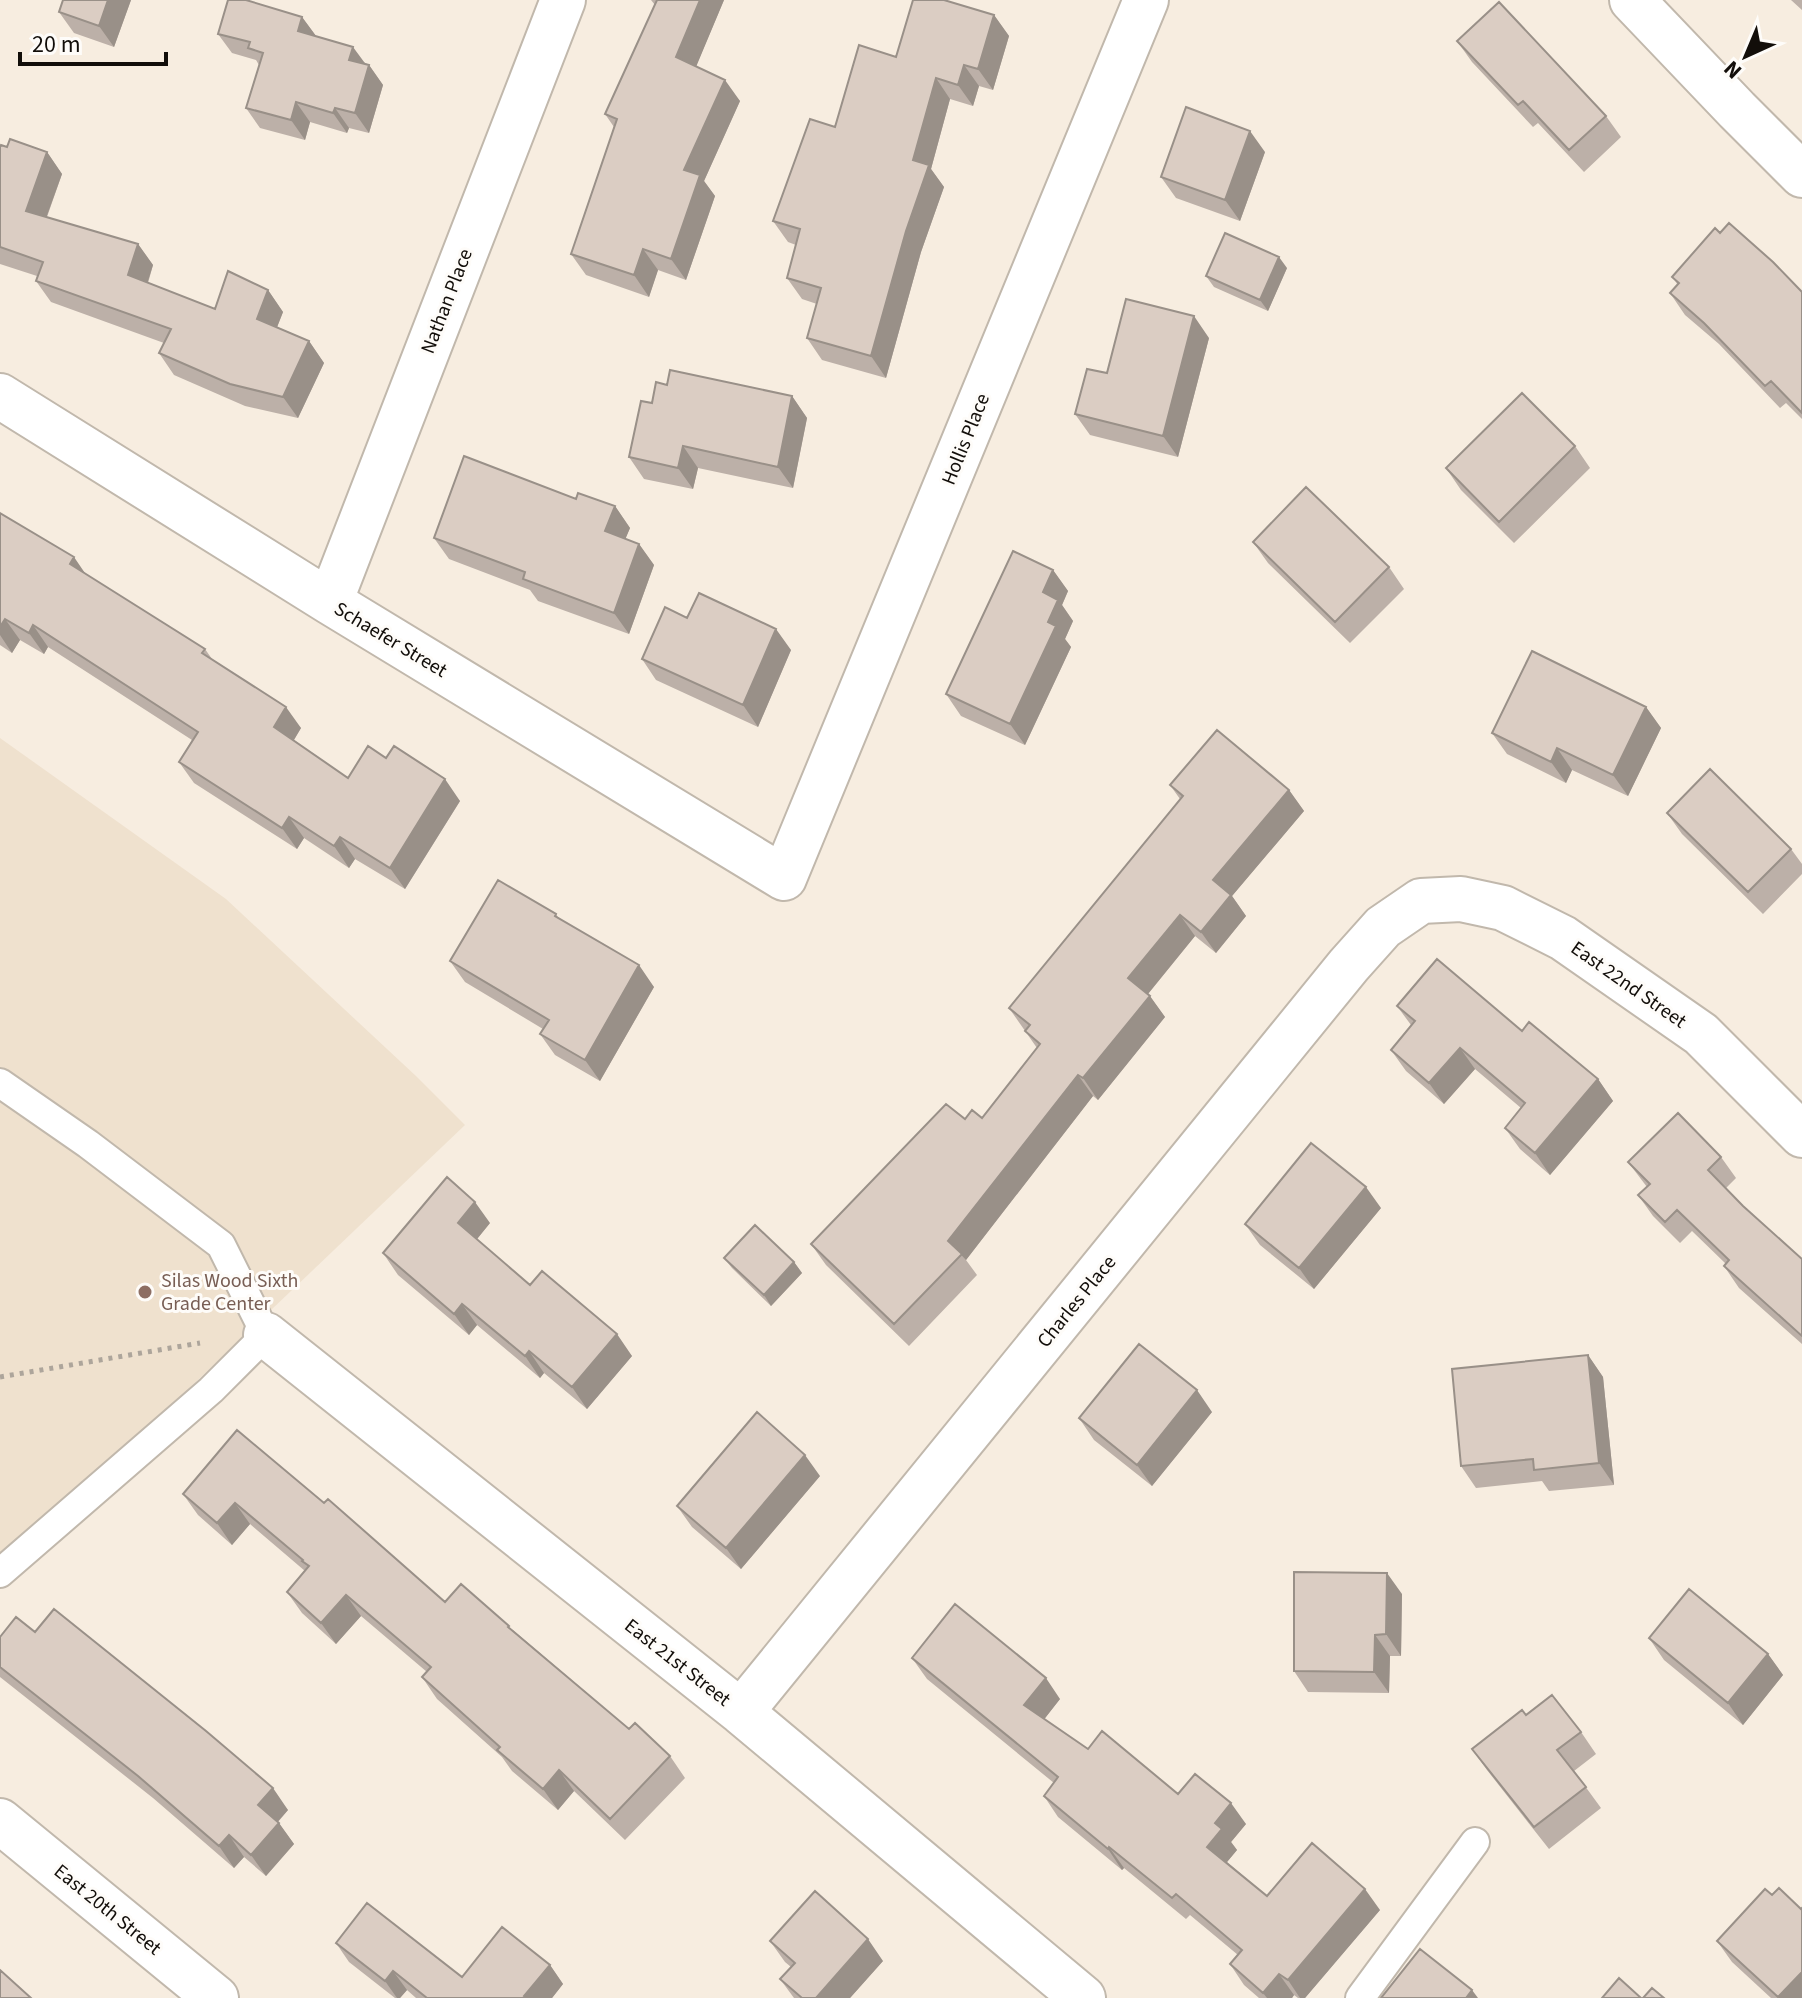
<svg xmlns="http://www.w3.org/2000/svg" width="1802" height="1998" font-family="'Source Sans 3',sans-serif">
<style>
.built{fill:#efe1ce}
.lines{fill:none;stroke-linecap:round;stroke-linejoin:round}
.lane-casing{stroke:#c1b8ac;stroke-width:32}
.street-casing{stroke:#c1b8ac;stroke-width:48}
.path{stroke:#ada59b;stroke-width:5;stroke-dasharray:4 6;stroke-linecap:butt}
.lane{stroke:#fff;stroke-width:28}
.street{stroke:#fff;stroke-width:44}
.wall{fill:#bcb0a8}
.shaded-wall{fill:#999088}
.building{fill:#dbcdc3;stroke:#999088;stroke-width:2}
.education-dot{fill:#8d6e63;stroke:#fefcf9;stroke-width:3}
.labels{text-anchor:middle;stroke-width:6;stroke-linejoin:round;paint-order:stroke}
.street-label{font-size:20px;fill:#120e0a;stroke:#fefcf9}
.education-label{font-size:20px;fill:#785e54;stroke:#fefcf9;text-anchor:start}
</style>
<rect width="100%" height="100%" fill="#f7ede0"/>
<path class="built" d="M0 738 226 899 416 1076 465 1125 115 1459 0 1554Z"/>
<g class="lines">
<g class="lane-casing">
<path id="lane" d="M0 1083 88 1144 221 1245 266 1335 211 1390 0 1573
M1360 1998 1475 1842"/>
</g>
<g class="street-casing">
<path id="street" d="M1632 0 1737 110 1802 175
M0 396 330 602 784 878 1146 0
M330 602 563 0
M266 1335 741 1712 1083 1998
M741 1712 1349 965 1383 927 1421 901 1461 899 1503 908 1563 938 1701 1034 1802 1135
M0 1821 216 1998"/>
</g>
<path class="path" d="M0 1377 200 1343"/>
<use href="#lane" class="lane"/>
<use href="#street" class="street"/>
</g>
<path class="wall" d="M131 0 114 47 74 33 59 12Z
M651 0H724L696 66 740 101 704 181 715 196 686 280 658 270 649 297 586 275 571 254 614 127 605 114 655 5Z
M1791 0H1802V10Z
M994 15 1009 36 993 90 979 86 973 106 950 99 931 169 944 187 921 252 886 378 822 360 807 338 817 304 802 299 787 278 796 245 788 242 773 221 835 127 896 57Z
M302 17 316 36 369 65 383 85 369 133 349 128 347 133 310 122 305 140 260 128 246 108 259 65 256 60 232 53 218 34Z
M1457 41 1606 116 1621 137 1584 172 1538 123 1533 127 1472 62Z
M0 147 47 152 62 174 47 217 138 244 153 265 148 283 215 309 268 290 283 312 277 327 309 341 324 363 298 418 245 406 174 375 159 353 164 343 51 302 36 281 37 276 0 264Z
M1265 152 1240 221 1176 198 1161 177Z
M1720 233 1802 292V419L1786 403 1780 408 1719 344 1685 315 1670 293 1678 285 1672 277Z
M1287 268 1268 311 1214 287 1206 276Z
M1209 338 1178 457 1090 435 1075 414 1107 373Z
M667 385 792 396 807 418 793 488 698 468 693 489 644 479 629 457 652 403Z
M1575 446 1590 468 1514 543 1461 490 1446 468Z
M576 499 615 506 630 528 625 539 639 544 654 565 629 634 538 601 530 590 449 559 434 538Z
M0 513 85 574 205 649 212 659 301 728 294 740 348 778 386 758 460 801 405 889 355 859 349 868 304 838 297 849 194 783 179 762 192 740 48 647 44 654 20 640 12 653 0 645Z
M1253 542 1389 567 1404 589 1350 643 1268 563Z
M1053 570 1068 591 1062 605 1073 621 1065 639 1071 647 1025 745 961 716 946 694Z
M687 618 791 650 758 727 656 680 642 659Z
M1646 707 1661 728 1628 796 1572 770 1566 783 1507 754 1492 733Z
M1170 785 1289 790 1304 811 1232 896 1246 916 1216 953 1195 936 1148 994 1165 1017 1098 1100 1093 1096 966 1260 977 1275 909 1346 826 1265 811 1244 965 1119 982 1118 1037 1048 1009 1008 1180 799Z
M1667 813 1791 849 1802 864V874L1763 914 1682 834Z
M556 914 559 919 654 987 600 1081 555 1055 540 1034 543 1029 465 982 450 961Z
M1397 1006 1522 1031 1598 1079 1613 1101 1550 1175 1520 1149 1505 1128 1521 1108 1475 1069 1444 1104 1406 1071 1391 1050 1411 1025Z
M1721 1157 1736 1178 1726 1188 1743 1206 1802 1259V1344L1739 1288 1724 1266 1726 1264 1692 1231 1680 1243 1653 1216 1638 1195 1647 1187 1628 1162Z
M1381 1208 1314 1289 1260 1245 1245 1224Z
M490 1223 477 1239 530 1285 632 1356 587 1409 544 1373 540 1378 477 1325 469 1335 398 1275 383 1253Z
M724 1258 794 1262 802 1273 771 1306 732 1268Z
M1588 1355 1603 1377 1614 1485 1549 1491 1542 1481 1476 1488 1461 1466Z
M1212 1412 1152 1486 1094 1440 1079 1418Z
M820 1476 741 1569 692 1527 677 1506Z
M183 1494 324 1503 445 1602 513 1630 629 1729 670 1756 685 1778 625 1840 574 1791 558 1810 512 1771 502 1757 437 1699 422 1677 427 1672 361 1616 336 1644 302 1613 287 1592 305 1571 250 1524 232 1545 198 1515Z
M1402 1594 1401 1656H1390L1389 1693 1308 1692 1294 1671Z
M35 1632 288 1810 278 1822 294 1844 266 1876 244 1857 234 1868 153 1798 0 1677V1637Z
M1649 1638 1768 1654 1783 1675 1743 1725 1664 1660Z
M912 1658 1060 1699 1044 1719 1088 1749 1178 1794 1246 1824 1231 1842 1237 1850 1227 1862 1267 1896 1380 1910 1305 1998H1298L1294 1995 1292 1998H1259L1244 1985 1230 1964 1238 1955 1190 1915 1186 1919 1124 1868 1122 1870 1058 1817 1044 1796 1054 1783 927 1679Z
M1526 1715 1581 1732 1596 1754 1574 1771 1601 1808 1549 1849 1487 1770 1472 1749Z
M1772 1895 1801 1909 1802 1998H1771L1732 1962 1717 1941Z
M770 1941 883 1961 850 1998H794L780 1979 791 1967 785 1962Z
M336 1943 462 1977 550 1965 563 1984 552 1998H416L407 1990 400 1998H395L349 1962Z"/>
<path class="shaded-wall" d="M108 0H131L114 47 99 26Z
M700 0H724L691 79 676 57Z
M994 15 1009 36 993 90 978 69Z
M302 17 316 36 298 31Z
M353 47 367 66 349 60Z
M369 65 383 85 369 133 355 113Z
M964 65 979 86 973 106 958 85Z
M936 78 950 99 931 169 944 187 921 252 886 378 871 356 913 160Z
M725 80 740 101 704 181 715 196 686 280 671 259 684 170Z
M296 102 310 122 305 140 291 120Z
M335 108 349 128 347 133 333 113Z
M1250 131 1265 152 1240 221 1225 200Z
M47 152 62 174 41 232 26 211Z
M138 244 153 265 143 297 128 275Z
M643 249 658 270 649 297 634 275Z
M1279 257 1287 268 1268 311 1260 300Z
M268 290 283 312 272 340 257 319Z
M1194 316 1209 338 1178 457 1163 436Z
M309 341 324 363 298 418 283 397Z
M792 396 807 418 793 488 778 467Z
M683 446 698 468 693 489 678 468Z
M615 506 630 528 620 552 605 531Z
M639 544 654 565 629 634 614 613Z
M74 557 89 579 70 564Z
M1053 570 1068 591 1062 605 1073 621 1065 639 1071 647 1025 745 1010 724 1048 622 1043 592Z
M5 619 20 640 12 653 0 635V627Z
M33 625 48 647 44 654 29 633Z
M776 629 791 650 758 727 743 705Z
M286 707 301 728 289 748 274 727Z
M1646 707 1661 728 1628 796 1613 775Z
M1557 748 1572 770 1566 783 1551 762Z
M445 779 460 801 405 889 390 868Z
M1289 790 1304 811 1232 896 1246 916 1216 953 1201 932 1213 880Z
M289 817 304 838 297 849 282 828Z
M340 837 355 859 349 868 334 846Z
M1180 915 1195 936 1143 1000 1128 978Z
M639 965 654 987 600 1081 585 1060Z
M1150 996 1165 1017 1098 1100 1083 1078Z
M1460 1048 1475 1069 1444 1104 1429 1083Z
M1078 1075 1093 1096 966 1260 948 1241Z
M1598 1079 1613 1101 1550 1175 1535 1153Z
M1366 1187 1381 1208 1314 1289 1299 1268Z
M475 1202 490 1223 473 1244 458 1223Z
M794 1262 802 1273 771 1306 764 1295Z
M462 1304 477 1325 469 1335 454 1314Z
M617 1334 632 1356 587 1409 572 1387Z
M529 1351 544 1373 540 1378 525 1356Z
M1588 1355 1603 1377 1614 1485 1599 1463Z
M1197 1390 1212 1412 1152 1486 1137 1465Z
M805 1455 820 1476 741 1569 726 1548Z
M235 1503 250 1524 232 1545 217 1523Z
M1387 1573 1402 1594 1401 1656 1386 1634Z
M346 1595 361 1616 336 1644 321 1623Z
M1375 1635 1390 1656 1389 1693 1374 1672Z
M1768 1654 1783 1675 1743 1725 1728 1703Z
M1046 1678 1060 1699 1039 1726 1024 1705Z
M559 1770 574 1791 558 1810 543 1789Z
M273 1788 288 1810 273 1827 258 1805Z
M1231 1803 1246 1824 1231 1842 1237 1850 1222 1868 1207 1847 1215 1823Z
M279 1823 294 1844 266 1876 251 1855Z
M229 1835 244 1857 234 1868 219 1846Z
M1109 1847 1124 1868 1122 1870 1108 1849Z
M1365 1889 1380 1910 1305 1998H1300L1288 1980Z
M868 1939 883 1961 850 1998H816Z
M550 1965 563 1984 552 1998H526L524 1996Z
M393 1971 407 1990 400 1998H397L385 1981Z
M1802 1972V1998H1779L1778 1997Z
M1279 1974 1294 1995 1292 1998H1267L1263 1993Z
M1472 1990 1478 1998H1466Z"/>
<path class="building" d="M63 0H108L99 26 59 12Z
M228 0H246L302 17 298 31 353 47 349 60 369 65 355 113 335 108 333 113 296 102 291 120 246 108 263 53 248 48 250 42 218 34Z
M657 0H700L676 57 725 80 684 170 700 175 671 259 643 249 634 275 571 254 617 119 605 114Z
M913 0H944L994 15 978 69 964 65 958 85 936 78 913 160 929 165 906 231 871 356 807 338 821 288 787 278 800 229 773 221 810 119 835 127 859 45 896 57Z
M1499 2 1606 116 1569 150 1523 101 1518 105 1457 41Z
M1186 107 1250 131 1225 200 1161 177Z
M10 139 47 152 26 211 138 244 128 275 215 309 228 271 268 290 257 319 309 341 283 397 230 384 159 353 171 329 36 281 43 262 0 247V147L1 145 7 147Z
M1729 223 1773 262 1802 292V413L1771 381 1765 386 1704 323 1670 293 1679 283 1672 277 1715 228 1720 233Z
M1225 233 1279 257 1260 300 1206 276Z
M1126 299 1194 316 1163 436 1075 414 1087 369 1107 373Z
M670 370 792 396 778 467 683 446 678 468 629 457 641 401 652 403 656 382 667 385Z
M1522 393 1575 446 1499 522 1446 468Z
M464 456 576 499 578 493 615 506 605 531 639 544 614 613 523 579 525 572 434 538Z
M1306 487 1389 567 1335 622 1253 542Z
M0 513 74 557 70 564 205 649 202 653 286 707 274 727 348 778 368 746 386 758 394 746 445 779 390 868 340 837 334 846 289 817 282 828 179 762 198 732 33 625 29 633 5 619 0 627Z
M1013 551 1053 570 1043 592 1058 600 1048 622 1056 626 1010 724 946 694Z
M699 593 776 629 743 705 642 659 665 607 687 618Z
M1532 651 1646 707 1613 775 1557 748 1551 762 1492 733Z
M1217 730 1289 790 1213 880 1231 895 1201 932 1180 915 1128 978 1150 996 1083 1078 1078 1075 948 1241 962 1254 894 1324 811 1244 946 1104 965 1119 972 1110 982 1118 1040 1044 1025 1031 1030 1025 1009 1008 1183 796 1170 785Z
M1710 769 1791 849 1748 892 1667 813Z
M498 880 556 914 555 916 639 965 585 1060 540 1034 549 1020 450 961Z
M1437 959 1522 1031 1529 1022 1598 1079 1535 1153 1505 1128 1525 1103 1460 1048 1429 1083 1391 1050 1415 1021 1397 1006Z
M1678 1113 1721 1157 1708 1170 1743 1206 1802 1259V1336L1724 1266 1729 1260 1677 1210 1665 1222 1638 1195 1650 1184 1628 1162Z
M1311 1143 1366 1187 1299 1268 1245 1224Z
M447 1177 475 1202 458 1223 530 1285 542 1271 617 1334 572 1387 529 1351 525 1356 462 1304 454 1314 383 1253Z
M755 1225 794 1262 764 1295 724 1258Z
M1139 1344 1197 1390 1137 1465 1079 1418Z
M1588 1355 1599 1463 1534 1470 1533 1459 1461 1466 1452 1369Z
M757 1412 805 1455 726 1548 677 1506Z
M237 1430 324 1503 328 1499 445 1602 461 1584 509 1626 508 1627 629 1729 635 1723 670 1756 610 1819 559 1770 543 1789 497 1750 500 1747 422 1677 431 1667 346 1595 321 1623 287 1592 309 1566 302 1561 303 1560 235 1503 217 1523 183 1494Z
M1294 1572 1387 1573 1386 1634 1375 1635 1374 1672 1294 1671Z
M1689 1589 1768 1654 1728 1703 1649 1638Z
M955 1604 1046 1678 1024 1705 1088 1749 1102 1731 1178 1794 1195 1774 1231 1803 1215 1823 1222 1829 1207 1847 1267 1896 1312 1843 1365 1889 1288 1980 1279 1974 1263 1993 1230 1964 1242 1950 1176 1894 1172 1898 1109 1847 1108 1849 1044 1796 1058 1777 912 1658Z
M54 1609 206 1731 273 1788 258 1805 279 1823 251 1855 229 1835 219 1846 138 1776 0 1667V1637L16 1617 35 1632Z
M1552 1695 1581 1732 1557 1750 1586 1787 1534 1827 1472 1749 1522 1710 1526 1715Z
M1779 1888 1801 1909 1802 1908V1972L1778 1997 1717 1941 1765 1889 1772 1895Z
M815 1891 868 1939 816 1998H802L780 1979 795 1963 770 1941Z
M367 1903 462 1977 502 1927 550 1965 524 1996 527 1998H427L393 1971 385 1981 336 1943Z
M1420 1949 1472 1990 1466 1998H1381Z
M0 1970 31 1998H0Z
M1619 1978 1641 1998H1602Z
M1652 1988 1664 1998H1643Z"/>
<circle class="education-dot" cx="145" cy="1292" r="8"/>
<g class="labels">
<g class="street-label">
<text transform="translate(446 301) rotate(-69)" y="7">Nathan Place</text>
<text transform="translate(965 439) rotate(-68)" y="7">Hollis Place</text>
<text transform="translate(391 639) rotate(31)" y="7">Schaefer Street</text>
<text transform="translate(1629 984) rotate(35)" y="7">East 22nd Street</text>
<text transform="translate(1076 1301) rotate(-51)" y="7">Charles Place</text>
<text transform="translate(678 1662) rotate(38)" y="7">East 21st Street</text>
<text transform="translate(108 1909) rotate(39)" y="7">East 20th Street</text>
</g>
<g class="education-label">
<text x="161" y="1287">Silas Wood Sixth<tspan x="161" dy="23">Grade Center</tspan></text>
</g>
</g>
<g transform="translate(1746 56) rotate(224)" stroke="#fefcf9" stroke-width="6" paint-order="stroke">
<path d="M0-6L14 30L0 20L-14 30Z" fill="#120e0a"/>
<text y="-12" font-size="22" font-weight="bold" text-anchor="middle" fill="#120e0a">N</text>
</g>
<path d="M20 52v12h146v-12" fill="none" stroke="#120e0a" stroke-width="4"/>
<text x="32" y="52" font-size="24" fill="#120e0a" stroke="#fefcf9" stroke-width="6" paint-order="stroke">20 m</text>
</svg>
